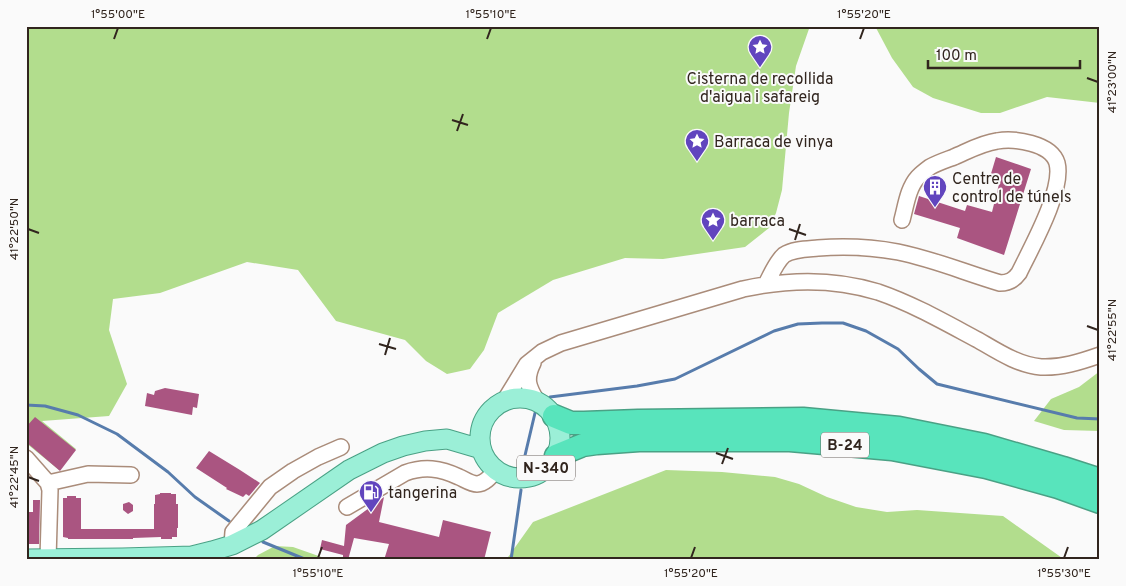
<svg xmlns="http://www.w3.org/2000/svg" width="1126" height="586" font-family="Overpass,sans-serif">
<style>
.green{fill:#b2dd8d}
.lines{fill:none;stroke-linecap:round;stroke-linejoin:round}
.stream{stroke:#577cac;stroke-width:3}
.building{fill:#aa5581}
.minor-casing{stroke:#aa8c7a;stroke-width:18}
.major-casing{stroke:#4aa185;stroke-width:21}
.highway-casing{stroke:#4aa185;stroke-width:25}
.minor{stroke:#fff;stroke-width:15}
.major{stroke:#9befd7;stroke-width:19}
.highway{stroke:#58e4bc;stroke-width:22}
.ticks{fill:none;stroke:#31251e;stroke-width:2}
.labels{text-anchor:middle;stroke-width:4;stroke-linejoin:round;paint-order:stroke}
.shield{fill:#fafafa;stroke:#6d6560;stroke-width:1}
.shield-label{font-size:15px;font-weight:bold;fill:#31251e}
.poi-label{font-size:16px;fill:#31251e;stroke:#fafafa;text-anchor:start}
.neatline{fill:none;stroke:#31251e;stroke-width:2}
.ticks-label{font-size:12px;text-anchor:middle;fill:#31251e}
</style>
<rect width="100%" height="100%" fill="#fafafa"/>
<path class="green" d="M26 26H810L796 66 789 113 782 190 776 213 769 228 745 247 663 259 625 258 553 280 498 313 484 350 470 369 447 374 426 361 405 340 336 321 298 270 247 262 160 293 113 299 109 330 127 384 109 416 42 421 76 449 59 470 26 443V425L28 423 26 422Z
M875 26H1100V103L1047 97 1000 113H981L933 98 913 87 892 58Z
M1100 371V431L1064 430 1034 421 1051 399 1079 387Z
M666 470 722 472 775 477 799 484 827 497 856 507 887 512 917 510 1003 516 1065 560H506L533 522Z
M275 546 293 547 330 560H253L258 555Z"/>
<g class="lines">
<path class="stream" d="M550 397 637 386 675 379 774 331 798 324 822 323H843L866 331 898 349 919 369 937 384 1077 418 1100 419
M26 405 45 406 78 415 117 434 168 472 195 497 229 521
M522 468 535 413
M263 542 307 560
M511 560 521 490"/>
</g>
<path class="building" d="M996 157 1031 169 1004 255 957 238 960 228 914 214 919 196 965 211 967 205 992 212 1000 180 990 177Z
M165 388 199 394 197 408 193 407 192 415 145 406 147 393 154 395 155 391Z
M35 417 76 450 60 471 26 442V427Z
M209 451 240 470 260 483 249 496 246 494 243 497 226 489 227 488 196 468Z
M160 493H171V494H176V504H178V528H177V537H172V539H161V537L133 538V539H68V538L63 537V498H67V496H76V498H81V529H154V504H155V495L160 494Z
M384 497 379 522 439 537 443 520 491 532 484 560H384L389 544 354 538 348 560H343V555L320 549 322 540 344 546 346 525Z
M33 500H40L39 544H26V512H33Z
M129 502 133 505V511L128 514 123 510V504Z"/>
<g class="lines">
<g class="minor-casing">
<path id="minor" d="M766 284C771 275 776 262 784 255 793 249 807 249 818 248 844 246 871 247 898 252 933 259 966 273 1000 283 1009 283 1014 280 1019 273 1031 248 1064 190 1057 163 1051 143 1014 138 997 141 982 143 968 151 954 157 946 160 937 163 930 167 926 170 921 174 918 177 908 188 906 205 902 220
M533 363C525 379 528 387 537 401
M505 400 527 364 542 352 561 343 743 289C789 279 833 278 878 292 913 304 946 323 978 340 997 351 1018 365 1041 367 1061 368 1080 362 1100 355
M26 458 48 483 50 490 48 559
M48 483 88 474 131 475
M347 507 405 473C424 466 440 468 459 477 464 479 471 484 477 484 485 484 491 476 496 470
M232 545 233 532 270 487 293 471 318 457 341 447"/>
</g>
<g class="major-casing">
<path id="major" d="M480 438a40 40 0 1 1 80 0a40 40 0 1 1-80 0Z
M26 559 122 558 192 556 212 551 232 545 262 530 349 470 383 453 403 446 425 441 447 439 481 449"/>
</g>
<g class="highway-casing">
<path id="highway" d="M554 416 571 423H584L638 421 803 419 899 428 984 445 1063 468 1100 480
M556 456 583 445 597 443 639 440H790L892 449 986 467 1058 487 1100 502"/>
</g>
<use href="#minor" class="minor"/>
<use href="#major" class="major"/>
<use href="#highway" class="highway"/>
</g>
<path class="ticks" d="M114 39 118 28M487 39 491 28M860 39 864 28M1087 78 1098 82M452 120 468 125M457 131 463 114M28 229 39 233M789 229 806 235M795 240 800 224M1087 326 1098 330M379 344 396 349M385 355 390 338M716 453 733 459M722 464 728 448M28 477 39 481M318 558 322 547M691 558 695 547M1064 558 1068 547"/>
<defs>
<g id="sight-pin" transform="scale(1.25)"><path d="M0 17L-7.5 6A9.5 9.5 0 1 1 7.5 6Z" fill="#6145be" stroke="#fafafa"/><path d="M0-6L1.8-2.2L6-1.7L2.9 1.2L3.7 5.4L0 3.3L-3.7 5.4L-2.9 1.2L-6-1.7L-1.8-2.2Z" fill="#fff"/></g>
<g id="building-pin" transform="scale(1.25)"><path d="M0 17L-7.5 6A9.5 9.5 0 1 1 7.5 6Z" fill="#6145be" stroke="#fafafa"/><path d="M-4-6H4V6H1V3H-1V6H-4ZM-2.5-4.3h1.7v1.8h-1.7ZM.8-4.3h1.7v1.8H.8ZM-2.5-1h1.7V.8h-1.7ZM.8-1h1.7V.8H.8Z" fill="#fff"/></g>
<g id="fuel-pin" transform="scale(1.25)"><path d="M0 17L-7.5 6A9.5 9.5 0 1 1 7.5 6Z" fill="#6145be" stroke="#fafafa"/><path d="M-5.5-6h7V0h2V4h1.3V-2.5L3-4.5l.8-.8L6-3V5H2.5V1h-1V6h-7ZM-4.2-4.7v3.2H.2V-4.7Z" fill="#fff"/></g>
</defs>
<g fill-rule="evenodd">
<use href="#sight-pin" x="760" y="47"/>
<use href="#sight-pin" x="697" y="141"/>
<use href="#building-pin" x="935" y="187"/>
<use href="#sight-pin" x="713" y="220"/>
<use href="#fuel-pin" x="371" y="492"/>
</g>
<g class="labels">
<g class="shield">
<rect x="821" y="432.5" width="48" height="25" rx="4"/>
<rect x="517" y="455.5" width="58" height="25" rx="4"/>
</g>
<g class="shield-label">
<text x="845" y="450">B-24</text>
<text x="546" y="473">N-340</text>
</g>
<g class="poi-label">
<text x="760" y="84" text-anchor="middle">Cisterna de recollida<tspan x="760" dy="18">d'aigua i safareig</tspan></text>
<text x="714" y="147">Barraca de vinya</text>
<text x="952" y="184">Centre de<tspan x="952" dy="18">control de túnels</tspan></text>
<text x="730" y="226">barraca</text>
<text x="388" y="498">tangerina</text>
</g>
</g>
<rect width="1126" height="586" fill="none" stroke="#fafafa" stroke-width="55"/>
<path d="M928 60v8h152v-8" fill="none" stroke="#31251e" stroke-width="2.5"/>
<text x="936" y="60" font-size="15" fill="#31251e" stroke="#fafafa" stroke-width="4" paint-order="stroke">100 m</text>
<rect x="28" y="28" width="1070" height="530" class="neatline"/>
<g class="ticks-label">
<text x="118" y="18">1°55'00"E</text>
<text x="491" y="18">1°55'10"E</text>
<text x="864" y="18">1°55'20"E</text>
<text transform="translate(1112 82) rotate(-90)" y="4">41°23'00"N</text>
<text transform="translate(14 229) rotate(-90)" y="4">41°22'50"N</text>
<text transform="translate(1112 330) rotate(-90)" y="4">41°22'55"N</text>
<text transform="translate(14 477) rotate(-90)" y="4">41°22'45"N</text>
<text x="318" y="577">1°55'10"E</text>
<text x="691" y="577">1°55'20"E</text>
<text x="1064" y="577">1°55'30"E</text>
</g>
</svg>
